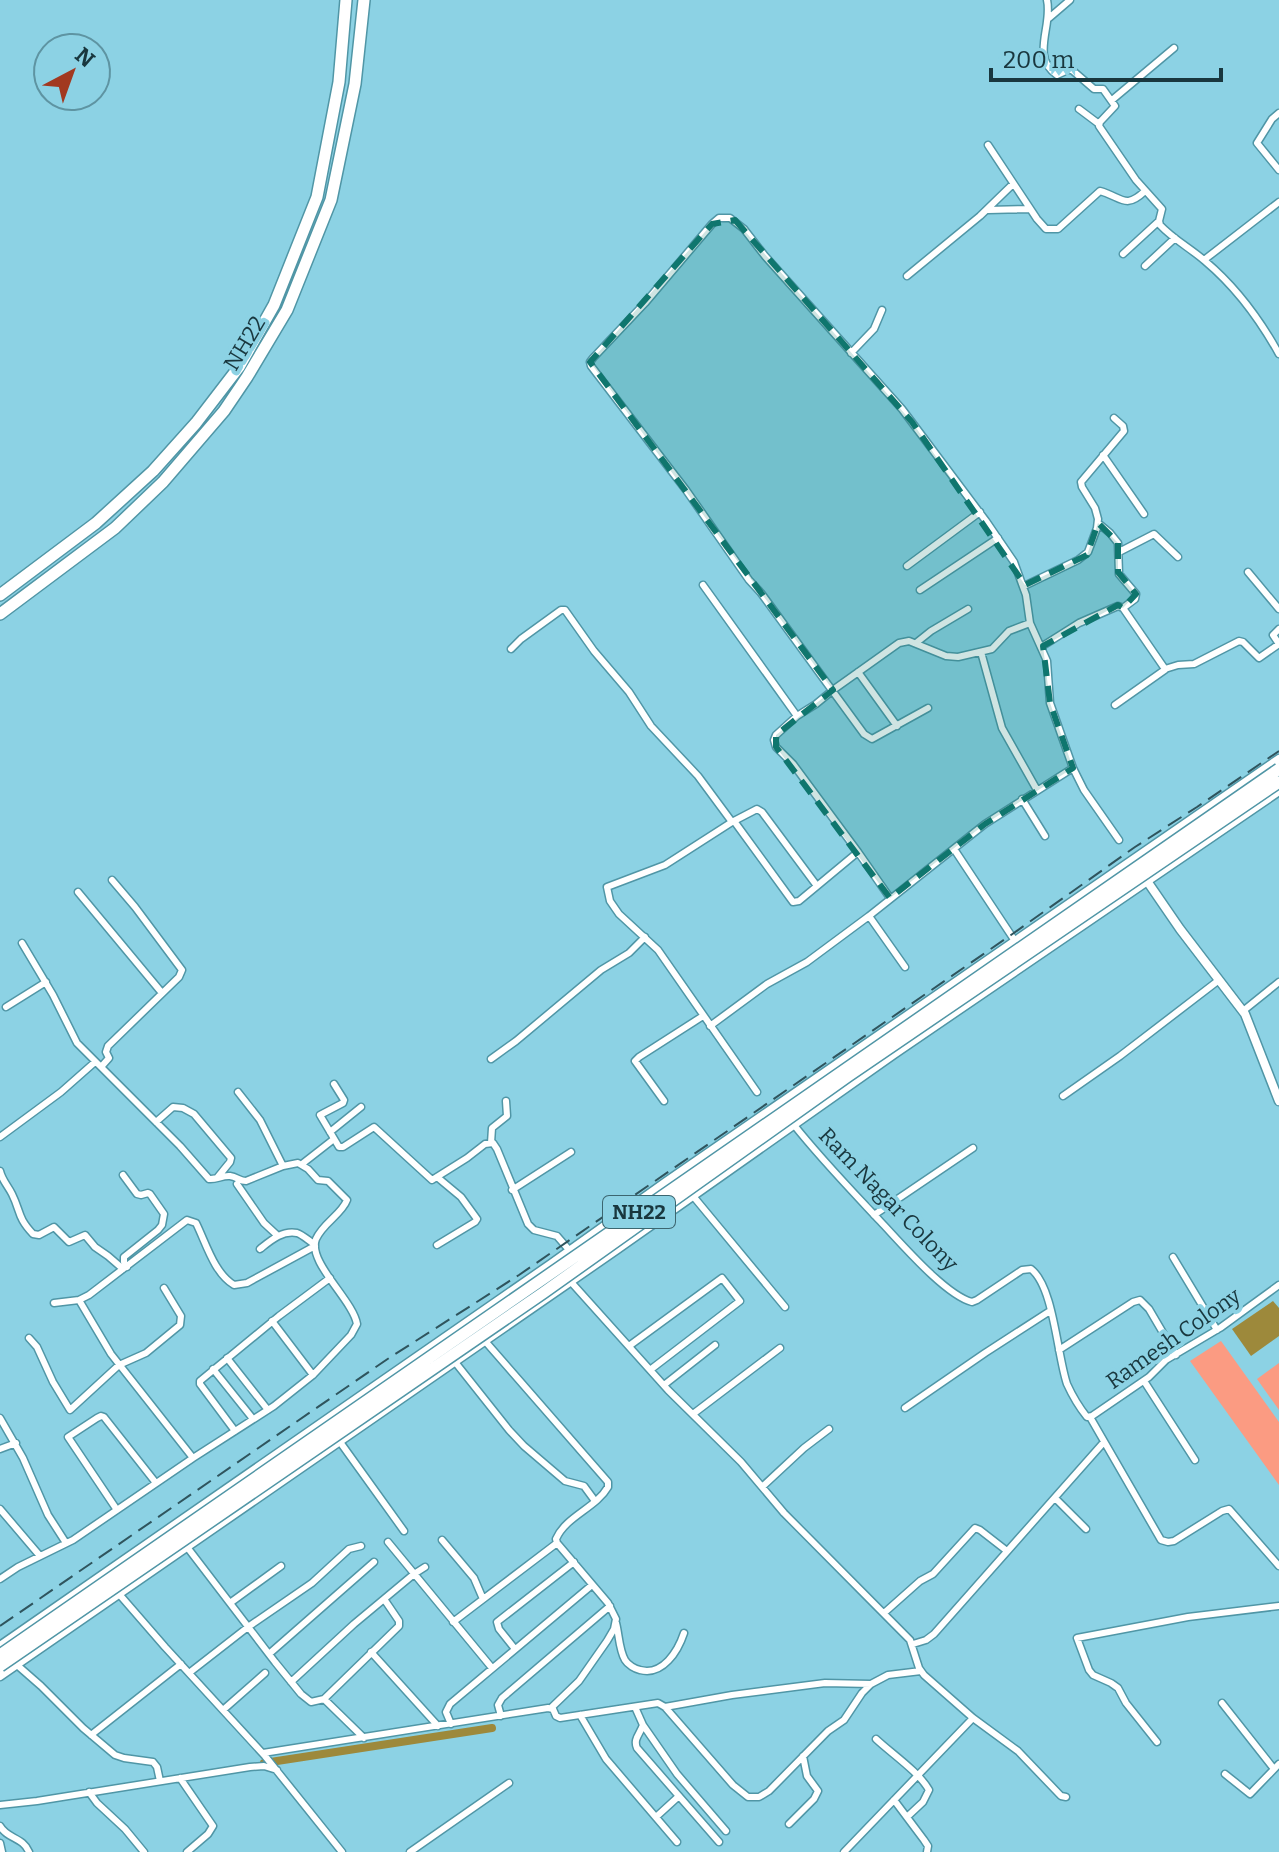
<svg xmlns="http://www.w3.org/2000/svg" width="1279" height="1852" font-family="Bitter,serif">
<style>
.green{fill:#fb9b82}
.water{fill:#9d893b}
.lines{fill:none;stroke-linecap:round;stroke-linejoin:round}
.canal{stroke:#9d893b;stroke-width:8}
.minor-casing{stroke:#5096a6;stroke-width:9}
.tertiary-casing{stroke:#5096a6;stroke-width:11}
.trunk-casing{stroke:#5096a6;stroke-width:14}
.minor{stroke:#fff;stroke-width:6}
.tertiary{stroke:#fff;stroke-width:8}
.trunk{stroke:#fff;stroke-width:11}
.rail{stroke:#2f545d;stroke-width:2;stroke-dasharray:16 8;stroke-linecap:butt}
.trunk-bridge-casing{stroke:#5096a6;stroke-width:14;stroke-linecap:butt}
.trunk-bridge{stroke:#fff;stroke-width:11}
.marked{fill:#0f766e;fill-opacity:0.2;stroke:#0f766e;stroke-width:6;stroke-dasharray:16 10;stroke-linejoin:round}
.labels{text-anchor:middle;stroke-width:8;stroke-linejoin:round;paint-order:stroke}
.shield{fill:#8cd2e4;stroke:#3c6670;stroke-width:2}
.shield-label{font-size:20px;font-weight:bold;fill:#19373e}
.street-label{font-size:22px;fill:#19373e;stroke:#8cd2e4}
</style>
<rect width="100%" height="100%" fill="#8cd2e4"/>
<path class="green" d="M1221 1341 1279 1422V1485L1190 1361Z
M1279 1363V1410L1257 1379Z"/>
<path class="water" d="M1273 1301 1279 1308V1336L1251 1356 1232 1329Z"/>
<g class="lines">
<path class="canal" d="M264 1763 492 1728"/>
<g class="minor-casing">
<path id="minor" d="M1047 0C1053 26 1030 57 1057 75L1068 70H1072L1094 89H1103L1115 106 1100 122 1099 126 1136 180 1162 209 1159 221 1160 225C1173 239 1190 248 1205 261 1236 287 1259 318 1279 354
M1049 18 1070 0
M1112 100 1174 48
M1079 109 1099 124
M1279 113 1272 119 1257 143 1279 170
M988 145 1037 219 1046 229H1058L1100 191C1122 197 1125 210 1145 191
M988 210 1030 209
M1123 254 1159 221
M1204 260 1279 202
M1145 266 1175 238
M907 276 980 216 1013 184
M851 353 874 329 882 310
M1103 455 1144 514
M1098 523 1110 533 1118 543 1119 574 1136 594 1135 599 1123 608
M1119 552 1154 534 1178 557
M907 566 980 512
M1248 572 1279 609
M703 585 797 716
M1024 586 1078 560 1088 552 1097 528 1098 519 1095 508 1082 487 1081 482 1124 431 1123 426 1114 418
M920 590 998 538
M1279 629 1273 635 1279 644
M916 643 931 631 968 609
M1041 647 1079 623 1118 606 1123 608 1165 669 1178 665 1194 664 1239 641 1243 642 1259 658 1279 644
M511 649 521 639 561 610H565L594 651 629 692 651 726 698 776 732 822
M981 652 1002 728 1037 790
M858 672 897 726
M1115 705 1166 669
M928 708 872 739 864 734 761 593 749 580 686 490 591 366 590 362 593 358 645 303 712 224 719 218H730L744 229 765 256 902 409 986 521 1014 562 1026 595 1030 623 1047 661 1050 703 1073 768 1084 790 1119 840
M1022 799 1045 836
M734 821 793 902 799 901 858 852
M954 849 1015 941
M78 892 162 993
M890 898 858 852 793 764 776 747 774 740 776 735 797 716 816 704 833 690 899 643 909 641 946 656 958 657 992 649 1009 631 1030 623
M869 916 905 967
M6 1007 46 982
M1243 1011 1279 982
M710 1026 767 984 807 962 869 916 985 824 1073 768
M491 1059 516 1041 601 970 629 953 645 937
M101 1067 109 1058 106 1052 108 1046 179 977 182 970 135 907 112 880
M334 1084 344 1100 343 1103 320 1115 339 1147H343L374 1127 432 1180 467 1158 485 1144 493 1143 497 1149 528 1224 534 1230 557 1236 570 1251
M238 1092 260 1120 283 1166
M757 1092 658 950 619 914 610 901 607 887 665 865 732 822 757 809 762 812 817 886
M1063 1096 1120 1056 1219 980
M664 1101 635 1061 639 1057 703 1016
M156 1122 173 1107 183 1108 194 1114 231 1158 230 1162 217 1178
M794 1125C821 1159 851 1190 880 1221 900 1242 945 1295 972 1302L977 1300 1022 1270 1031 1269C1054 1287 1057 1355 1067 1384 1072 1395 1079 1407 1087 1417L1092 1416 1149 1377 1166 1360 1220 1328 1279 1285
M330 1132 361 1107
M0 1137 61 1092 95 1062
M491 1143 492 1128 507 1116 506 1101
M302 1164 334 1139
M0 1171C2 1180 8 1186 12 1194 21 1212 17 1217 33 1234L39 1235 54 1227 69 1242 85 1235 95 1247 108 1256 123 1269
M123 1175 137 1194 141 1195 148 1193 150 1194 164 1214 162 1225 158 1230 124 1257V1262L127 1267
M437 1177 461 1197 477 1219 475 1222 437 1245
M237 1184 264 1223 278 1236
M512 1190 571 1152
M693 1196 785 1307
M874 1215 973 1148
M260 1249C270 1241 282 1230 297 1233 303 1235 309 1241 314 1244
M1173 1257 1217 1330
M571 1282 668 1390 741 1462 784 1513 910 1640 919 1668 924 1675 973 1718 1018 1751 1061 1796 1066 1797
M79 1300 111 1354 193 1458
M54 1303 79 1300 89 1295 187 1220 196 1223C206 1243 214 1273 234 1285L247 1283 315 1246
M272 1321 313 1375
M29 1338 37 1347 53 1382 70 1410 119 1365 146 1353 180 1325 181 1316 164 1288
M485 1341 608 1482V1487C596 1508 566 1516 556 1539L557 1543 608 1603 616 1619 614 1629 607 1641 579 1681 551 1708
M629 1346 722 1278 740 1301 650 1370
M1059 1350 1133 1302 1140 1300 1149 1309 1176 1355
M227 1358 268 1410
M455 1362 509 1430 524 1446 565 1481 584 1486 595 1501
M213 1369 253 1419
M1144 1381 1195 1460
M664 1385 715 1345
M905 1408 985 1353 1050 1311
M693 1414 780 1348
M1090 1417 1161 1540 1168 1542 1174 1541 1222 1511 1229 1509 1279 1566
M0 1418 23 1458 48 1515 66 1543
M235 1431 200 1384V1381L279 1316 330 1278
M340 1442 404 1531
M0 1449 16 1443
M762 1487 804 1448 829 1429
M1055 1498 1086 1529
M0 1509 40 1556
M117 1510 68 1437 97 1418 101 1416 104 1417 156 1483
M442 1540 474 1578 483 1599
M388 1542 492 1668
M187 1547 275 1662 301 1694 311 1702 324 1699 399 1626V1621L384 1599
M0 1579 18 1567 73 1540 193 1458 274 1406 313 1375 351 1335 357 1324C353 1300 307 1262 316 1239 323 1223 342 1214 347 1200L328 1181 318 1180 308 1169 298 1163 283 1166 246 1181C240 1181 237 1177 230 1176 223 1175 216 1180 209 1179L180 1146 77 1043 53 995 22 943
M119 1594 165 1647 265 1756 342 1852
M230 1603 281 1566
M884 1613 920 1581 933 1574 975 1528 980 1530 1007 1551
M453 1622 557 1543
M616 1623C619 1634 619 1650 625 1660 628 1665 635 1669 640 1670 663 1676 678 1651 684 1633
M913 1644 926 1640 934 1634 1104 1442
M515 1649 499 1629 497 1622 574 1562
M371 1652 438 1726
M269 1654 374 1562
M17 1665 41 1686 83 1728 115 1755 124 1758 153 1762 157 1767 160 1781
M189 1673 248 1627 312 1583 349 1549 361 1546
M291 1682 354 1624 414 1574 425 1567
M324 1699 364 1738
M1222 1703 1274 1769
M635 1707 643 1725C640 1734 633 1739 637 1748L719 1842
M665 1707 732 1695 825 1683 871 1684
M223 1710 265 1673
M580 1715 606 1759 677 1842
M501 1716 498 1705 502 1698 610 1606
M451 1724 446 1712 450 1704 592 1585
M643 1725 677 1774 726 1831
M91 1735 181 1664
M876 1739C892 1754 919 1772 929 1790L923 1802 907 1817
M1157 1742 1126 1703 1118 1688 1111 1683 1093 1675 1089 1670 1077 1638 1188 1617 1279 1606
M263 1753 548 1708 553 1709 556 1716 560 1718 658 1703 665 1707 733 1785 748 1797H759L769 1791 828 1731 844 1720 862 1693 871 1684 888 1675 921 1671
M1225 1774 1250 1794 1279 1764
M180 1778 213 1826 208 1834 187 1852
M89 1792 97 1803 125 1829 144 1852
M894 1800 924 1840 928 1846 927 1852
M0 1805 37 1801 250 1767 264 1766 277 1770
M656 1817 679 1796
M789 1824 814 1799 818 1791 807 1776 803 1756
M0 1826C7 1839 23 1837 29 1852
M0 1843 2 1852
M410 1852 509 1783
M844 1852 973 1718"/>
</g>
<g class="tertiary-casing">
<path id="tertiary" d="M1147 881 1180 929 1245 1014 1279 1101
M0 1646 551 1264 666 1182 1279 759
M0 1676 616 1250 894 1054 1279 791"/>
</g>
<g class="trunk-casing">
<path id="trunk" d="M0 595 96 523 153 471 196 423 239 367 274 305 317 197 339 82 346 0
M0 614 115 528 163 482 224 411 247 377 287 310 331 200 355 84 364 0"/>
</g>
<use href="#minor" class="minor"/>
<use href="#tertiary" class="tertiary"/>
<use href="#trunk" class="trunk"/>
<path class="rail" d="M0 1626 389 1358 519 1275 1011 935 1135 847 1197 807 1279 751"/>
<g class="trunk-bridge-casing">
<path id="trunk-bridge" d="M0 1655C426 1359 852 1063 1279 769
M0 1666 543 1293 848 1076 1279 782"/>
</g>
<use href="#trunk-bridge" class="trunk-bridge"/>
</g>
<path class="marked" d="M735 220 912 422 1025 585 1087 555 1098 523 1118 543V572L1136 594 1123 608 1118 605 1043 646 1050 703 1073 768 985 824 890 898 776 747V735L833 690 590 362 712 224Z"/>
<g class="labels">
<rect class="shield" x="603" y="1196" width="72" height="32" rx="6"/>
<g class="shield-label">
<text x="639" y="1219">NH22</text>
</g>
<g class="street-label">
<text transform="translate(244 343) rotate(-59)" y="8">NH22</text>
<text transform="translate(889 1199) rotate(46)" y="8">Ram Nagar Colony</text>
<text transform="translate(1173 1338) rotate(-35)" y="8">Ramesh Colony</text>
</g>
</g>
<g transform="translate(72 72) rotate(41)"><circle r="38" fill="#8cd2e4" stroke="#5e94a2" stroke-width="2"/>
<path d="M0-6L14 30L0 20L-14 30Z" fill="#a23920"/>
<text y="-12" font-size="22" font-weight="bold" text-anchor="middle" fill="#19373e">N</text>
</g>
<path d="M991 68v12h230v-12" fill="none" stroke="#19373e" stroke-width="4"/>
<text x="1003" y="68" font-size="24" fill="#19373e" stroke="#8cd2e4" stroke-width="6" paint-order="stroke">200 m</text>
</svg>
